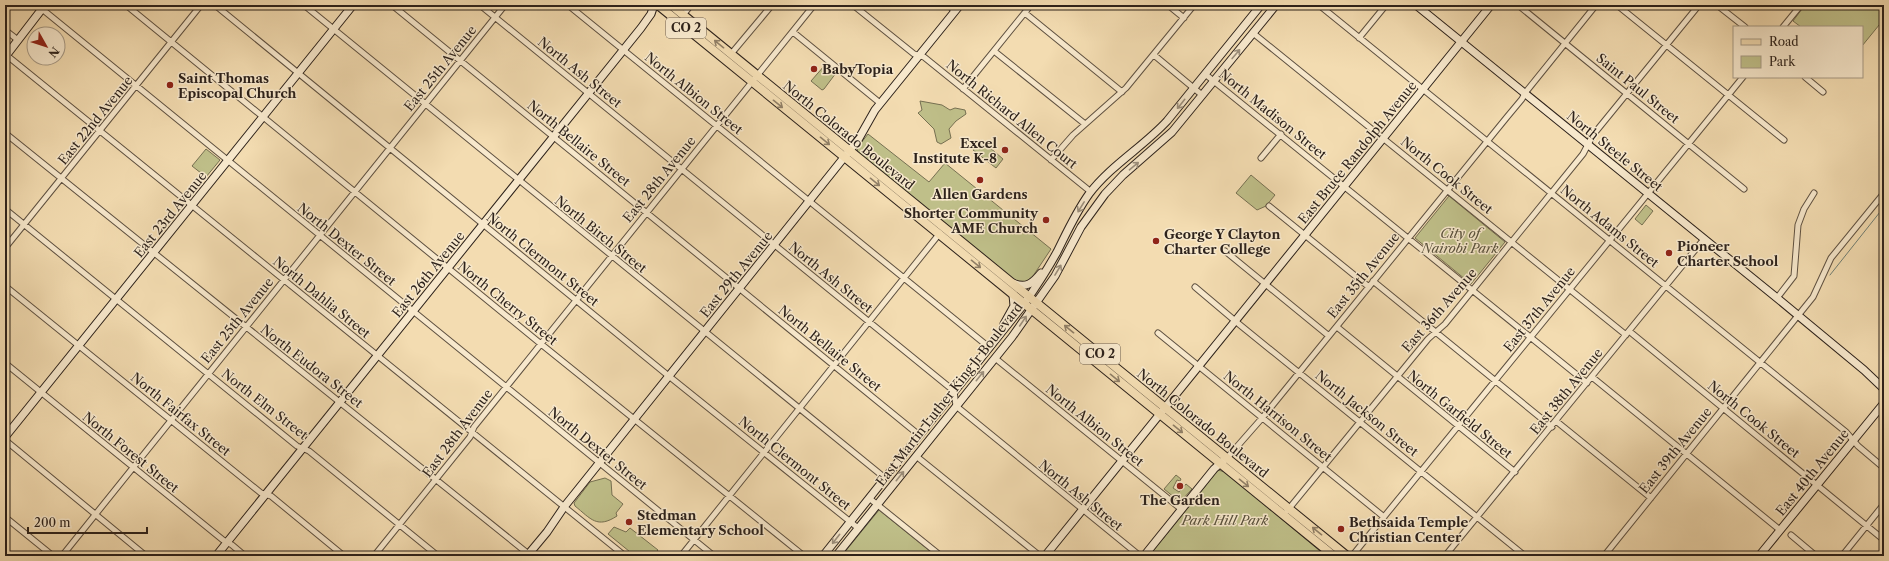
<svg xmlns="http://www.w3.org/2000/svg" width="1889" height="561" font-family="'Libre Caslon Text',serif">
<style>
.green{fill:#bfbf89;stroke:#767052}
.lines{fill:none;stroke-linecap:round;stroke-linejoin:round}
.stream{stroke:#6f7e74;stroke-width:1}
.street-casing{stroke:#5e5040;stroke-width:7}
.secondary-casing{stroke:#2d221b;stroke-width:9}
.primary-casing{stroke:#2d221b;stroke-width:10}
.street{stroke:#f7e8cc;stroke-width:5}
.secondary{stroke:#f7e8cc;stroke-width:7}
.primary{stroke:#f3dcb1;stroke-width:8}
.oneway{stroke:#907f66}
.oneway2{stroke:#9c8f7c}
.poi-dot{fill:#8f2418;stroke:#f7e8cc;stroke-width:1.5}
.labels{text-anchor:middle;stroke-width:3;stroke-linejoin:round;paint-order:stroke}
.shield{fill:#f7e8cc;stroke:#6a5d50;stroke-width:1}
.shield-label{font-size:12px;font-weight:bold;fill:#2d221b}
.street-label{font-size:13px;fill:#2d221b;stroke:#f7e8cc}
.poi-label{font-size:13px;font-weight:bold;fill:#2d221b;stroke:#f7e8cc;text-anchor:start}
.park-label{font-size:13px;font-style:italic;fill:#59513c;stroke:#f7e8cc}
</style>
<rect width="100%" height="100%" fill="#f3dcb1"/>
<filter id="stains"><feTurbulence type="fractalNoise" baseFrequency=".005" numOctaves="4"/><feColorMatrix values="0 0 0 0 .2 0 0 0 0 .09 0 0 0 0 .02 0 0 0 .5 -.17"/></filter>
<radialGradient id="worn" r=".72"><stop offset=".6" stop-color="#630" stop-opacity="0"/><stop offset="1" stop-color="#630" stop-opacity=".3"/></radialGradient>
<path class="green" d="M1805 5H1884V19L1862 46V27H1801L1793 21Z
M825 65 836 73 824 89 822 90 811 81Z
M920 101 942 105 950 110 955 108 965 110 966 114 956 121 949 129 951 138 941 144 937 142 934 129 918 113 922 110Z
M868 134 929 182 945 163 1051 249 1033 276 1023 284 1016 281 858 153 857 148Z
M981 140 1003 159 996 168 973 150Z
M206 149 220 160 206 177 192 166Z
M1251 175 1275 195 1266 206 1257 210 1236 193Z
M1449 196 1505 242 1471 284 1415 238Z
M1646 205 1653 211 1642 225 1635 219Z
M1218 470 1225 472 1326 556H1149Z
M1176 475 1181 479 1180 481 1177 480 1173 488 1179 492 1186 484 1192 489 1180 502 1164 489Z
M605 478 611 481 612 495 623 504 616 513 617 516C597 529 591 519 575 506L574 503 590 482Z
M879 510 936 556H847L844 553Z
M614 527 626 532 630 528 658 550 653 556H635L608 534Z"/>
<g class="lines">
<path class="stream" d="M1830 275 1884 207"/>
<g class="street-casing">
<path id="street" d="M126 5 541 344 804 556
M215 5 665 373 858 528
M304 5 885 478
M392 5 919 435
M480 5 954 391 956 406 1140 556
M568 5 990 348
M853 5 914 54 924 57 1091 192
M948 5 955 11
M1168 5 1184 18
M1319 5 1846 432 1858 446 1884 468
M1518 5 1744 189
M1617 5 1784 140
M1717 5 1745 27
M42 9 714 556
M1025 13 1122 92
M683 15 691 5
M1783 27 1801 5
M5 30 18 40
M793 32 880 103
M1253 33 1626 335
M1359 38 1386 5
M994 51 1085 124
M5 54 625 556
M731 54 772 5
M1154 55 1202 95
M1205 74 1587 383
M1805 77 1823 92
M963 89 1031 5
M5 133 531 556
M1261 158 1281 134
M1051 160 1073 135 1126 88 1194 5
M1269 206 1369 287
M5 209 297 446 309 451 438 556
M5 248 201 5
M1225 251 1329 336
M1373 281 1552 427
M5 286 261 493 271 496 344 556
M1195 287 1240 325 1525 556
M1777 298 1794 276 1798 225 1804 209 1814 193
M1337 327 1515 472
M1629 331 1884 540
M1158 333 1384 517
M995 358 1181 509
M5 363 223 540 232 545 245 556
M1592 377 1780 530
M1556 421 1651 498
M5 440 146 556
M916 456 1040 556
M1227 458 1263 417 1507 117 1522 99 1525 93 1596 5
M869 498 941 556
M1287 511 1428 339 1445 324 1583 154 1593 135 1699 5
M5 517 53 556
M1791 535 1816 556
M62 556 505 5
M374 556 470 437 474 427 814 5
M681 556 940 233
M1352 556 1743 77
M1445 556 1704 239
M1604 556 1813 297 1831 258 1884 193
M1842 556 1884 504"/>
</g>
<g class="secondary-casing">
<path id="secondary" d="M1416 5 1777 298 1864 370 1884 389
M5 57 45 5
M1013 283C1026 289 1033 283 1041 273
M1004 324 1014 306 1013 295
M5 437 353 5
M216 556 641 28 651 14 654 5
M527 556 547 532 564 507 858 140 875 110 960 5
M823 556 1024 304C1036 287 1047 270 1057 252 1067 232 1076 212 1089 194 1111 165 1143 147 1167 121L1261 5
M836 556 1012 337 1055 276 1081 227 1105 194 1123 175 1172 132 1276 5
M1045 556 1491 5
M1144 556 1214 469 1224 460
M1759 556 1884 403"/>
</g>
<g class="primary-casing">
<path id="primary" d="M658 5 1334 556
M671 5 1347 556"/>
</g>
<use href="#street" class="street"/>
<use href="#secondary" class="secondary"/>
<use href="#primary" class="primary"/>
</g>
<defs><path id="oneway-shaft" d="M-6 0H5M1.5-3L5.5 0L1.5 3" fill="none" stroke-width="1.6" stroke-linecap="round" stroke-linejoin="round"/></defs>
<g class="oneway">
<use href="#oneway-shaft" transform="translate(719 44) rotate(-141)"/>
<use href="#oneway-shaft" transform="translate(778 104) rotate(39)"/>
<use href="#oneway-shaft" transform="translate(825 141) rotate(39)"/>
<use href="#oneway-shaft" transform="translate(875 182) rotate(39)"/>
<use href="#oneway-shaft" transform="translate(976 264) rotate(39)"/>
<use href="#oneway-shaft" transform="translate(1069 329) rotate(-141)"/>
<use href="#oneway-shaft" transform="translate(1115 378) rotate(39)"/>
<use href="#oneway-shaft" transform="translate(1178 429) rotate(39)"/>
<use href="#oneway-shaft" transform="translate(1244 483) rotate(39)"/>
<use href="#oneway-shaft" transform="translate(1317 531) rotate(-141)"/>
</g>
<g class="oneway2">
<use href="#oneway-shaft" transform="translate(1236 54) rotate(-50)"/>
<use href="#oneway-shaft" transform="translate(1181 104) rotate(129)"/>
<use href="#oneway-shaft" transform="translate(1134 166) rotate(-40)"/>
<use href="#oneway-shaft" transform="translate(1081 207) rotate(122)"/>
<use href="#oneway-shaft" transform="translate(1058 270) rotate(-59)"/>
<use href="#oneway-shaft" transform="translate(1023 321) rotate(-56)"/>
<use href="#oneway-shaft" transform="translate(980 376) rotate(-51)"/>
<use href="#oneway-shaft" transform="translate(900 476) rotate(-51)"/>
<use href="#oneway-shaft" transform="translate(836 539) rotate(128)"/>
</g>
<g class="poi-dot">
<circle cx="814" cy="69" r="4"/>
<circle cx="170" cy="85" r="4"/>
<circle cx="1005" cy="150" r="4"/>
<circle cx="980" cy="180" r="4"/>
<circle cx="1046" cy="220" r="4"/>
<circle cx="1156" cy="241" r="4"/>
<circle cx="1669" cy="253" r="4"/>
<circle cx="1180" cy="486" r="4"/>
<circle cx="629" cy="522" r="4"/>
<circle cx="1341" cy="529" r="4"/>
</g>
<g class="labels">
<g class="shield">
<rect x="666" y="18" width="40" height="20" rx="3"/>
<rect x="1080" y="344" width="40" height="20" rx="3"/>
</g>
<g class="shield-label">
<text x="686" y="32">CO 2</text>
<text x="1100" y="358">CO 2</text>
</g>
<g class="street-label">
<text transform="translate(440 68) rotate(-51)" y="5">East 25th Avenue</text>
<text transform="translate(580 72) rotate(39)" y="5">North Ash Street</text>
<text transform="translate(1638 88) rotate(39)" y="5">Saint Paul Street</text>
<text transform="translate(694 93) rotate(39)" y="5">North Albion Street</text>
<text transform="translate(1012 114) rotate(39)" y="5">North Richard Allen Court</text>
<text transform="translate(1273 114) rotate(39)" y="5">North Madison Street</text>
<text transform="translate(95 120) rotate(-51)" y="5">East 22nd Avenue</text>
<text transform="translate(849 135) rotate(39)" y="5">North Colorado Boulevard</text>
<text transform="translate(579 143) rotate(39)" y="5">North Bellaire Street</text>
<text transform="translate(1615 151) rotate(39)" y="5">North Steele Street</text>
<text transform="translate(1357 152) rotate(-51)" y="5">East Bruce Randolph Avenue</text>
<text transform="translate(1447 175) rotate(39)" y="5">North Cook Street</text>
<text transform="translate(659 179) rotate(-51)" y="5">East 28th Avenue</text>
<text transform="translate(170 214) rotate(-51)" y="5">East 23rd Avenue</text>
<text transform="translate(1610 226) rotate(39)" y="5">North Adams Street</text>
<text transform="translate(601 234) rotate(39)" y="5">North Birch Street</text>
<text transform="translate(347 244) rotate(39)" y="5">North Dexter Street</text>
<text transform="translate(543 259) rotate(39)" y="5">North Clermont Street</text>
<text transform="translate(428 274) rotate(-51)" y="5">East 26th Avenue</text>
<text transform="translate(736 274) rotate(-51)" y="5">East 29th Avenue</text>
<text transform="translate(1363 275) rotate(-51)" y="5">East 35th Avenue</text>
<text transform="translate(831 277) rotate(39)" y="5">North Ash Street</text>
<text transform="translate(322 297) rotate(39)" y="5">North Dahlia Street</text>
<text transform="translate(508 303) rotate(39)" y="5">North Cherry Street</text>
<text transform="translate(1539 309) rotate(-51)" y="5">East 37th Avenue</text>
<text transform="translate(1439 310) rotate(-49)" y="5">East 36th Avenue</text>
<text transform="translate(237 320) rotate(-51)" y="5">East 25th Avenue</text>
<text transform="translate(830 348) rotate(39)" y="5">North Bellaire Street</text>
<text transform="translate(312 366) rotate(38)" y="5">North Eudora Street</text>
<text transform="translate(1566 391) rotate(-51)" y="5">East 38th Avenue</text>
<text transform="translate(949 394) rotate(-52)" y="5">East Martin Luther King Jr Boulevard</text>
<text transform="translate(265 404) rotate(38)" y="5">North Elm Street</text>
<text transform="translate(1367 413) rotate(39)" y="5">North Jackson Street</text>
<text transform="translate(181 414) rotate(39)" y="5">North Fairfax Street</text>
<text transform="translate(1460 414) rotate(39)" y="5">North Garfield Street</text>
<text transform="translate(1278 416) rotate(39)" y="5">North Harrison Street</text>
<text transform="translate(1754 419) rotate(39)" y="5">North Cook Street</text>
<text transform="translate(1203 423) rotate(39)" y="5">North Colorado Boulevard</text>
<text transform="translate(1095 425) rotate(39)" y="5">North Albion Street</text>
<text transform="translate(457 433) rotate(-53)" y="5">East 28th Avenue</text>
<text transform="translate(598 448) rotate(39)" y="5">North Dexter Street</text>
<text transform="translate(1675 450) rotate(-51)" y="5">East 39th Avenue</text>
<text transform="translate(131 452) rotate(39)" y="5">North Forest Street</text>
<text transform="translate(795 463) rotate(39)" y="5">North Clermont Street</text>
<text transform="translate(1812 472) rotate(-51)" y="5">East 40th Avenue</text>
<text transform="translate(1081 495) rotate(39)" y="5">North Ash Street</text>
</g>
<g class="poi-label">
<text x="822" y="74">BabyTopia</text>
<text x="178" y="83">Saint Thomas<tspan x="178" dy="15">Episcopal Church</tspan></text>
<text x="997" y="148" text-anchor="end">Excel<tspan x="997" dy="15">Institute K-8</tspan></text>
<text x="980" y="199" text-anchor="middle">Allen Gardens</text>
<text x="1038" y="218" text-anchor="end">Shorter Community<tspan x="1038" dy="15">AME Church</tspan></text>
<text x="1164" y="239">George Y Clayton<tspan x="1164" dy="15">Charter College</tspan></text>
<text x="1677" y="251">Pioneer<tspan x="1677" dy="15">Charter School</tspan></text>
<text x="1180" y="505" text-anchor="middle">The Garden</text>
<text x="637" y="520">Stedman<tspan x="637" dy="15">Elementary School</tspan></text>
<text x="1349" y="527">Bethsaida Temple<tspan x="1349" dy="15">Christian Center</tspan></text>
</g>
<g class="park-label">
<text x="1460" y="238">City of<tspan x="1460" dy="15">Nairobi Park</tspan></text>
<text x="1225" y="525">Park Hill Park</text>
</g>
</g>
<rect width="1889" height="561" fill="none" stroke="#f3dcb1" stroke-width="20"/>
<rect x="6" y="6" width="1877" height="549" fill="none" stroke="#2d221b" stroke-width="2"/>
<rect x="10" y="10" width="1869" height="541" fill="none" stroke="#2d221b"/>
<rect x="1733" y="26" width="130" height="52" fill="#f7e8cc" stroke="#a69985"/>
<rect x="1741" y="39" width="20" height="6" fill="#f3dcb1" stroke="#a69985"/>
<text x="1769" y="46" font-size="12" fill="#2d221b">Road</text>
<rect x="1741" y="56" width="20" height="12" fill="#bfbf89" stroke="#a69985"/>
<text x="1769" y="66" font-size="12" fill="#2d221b">Park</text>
<g transform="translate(46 46) rotate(129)"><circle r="19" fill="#f7e8cc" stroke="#a69985"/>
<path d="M0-3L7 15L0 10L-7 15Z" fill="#8f2418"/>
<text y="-6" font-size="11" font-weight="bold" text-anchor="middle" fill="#2d221b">N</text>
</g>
<path d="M28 527v6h119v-6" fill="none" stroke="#2d221b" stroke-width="2"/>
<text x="34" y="527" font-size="12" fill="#2d221b" stroke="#f7e8cc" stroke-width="3" paint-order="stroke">200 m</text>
<rect width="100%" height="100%" filter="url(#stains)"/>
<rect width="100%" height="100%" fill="url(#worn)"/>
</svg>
